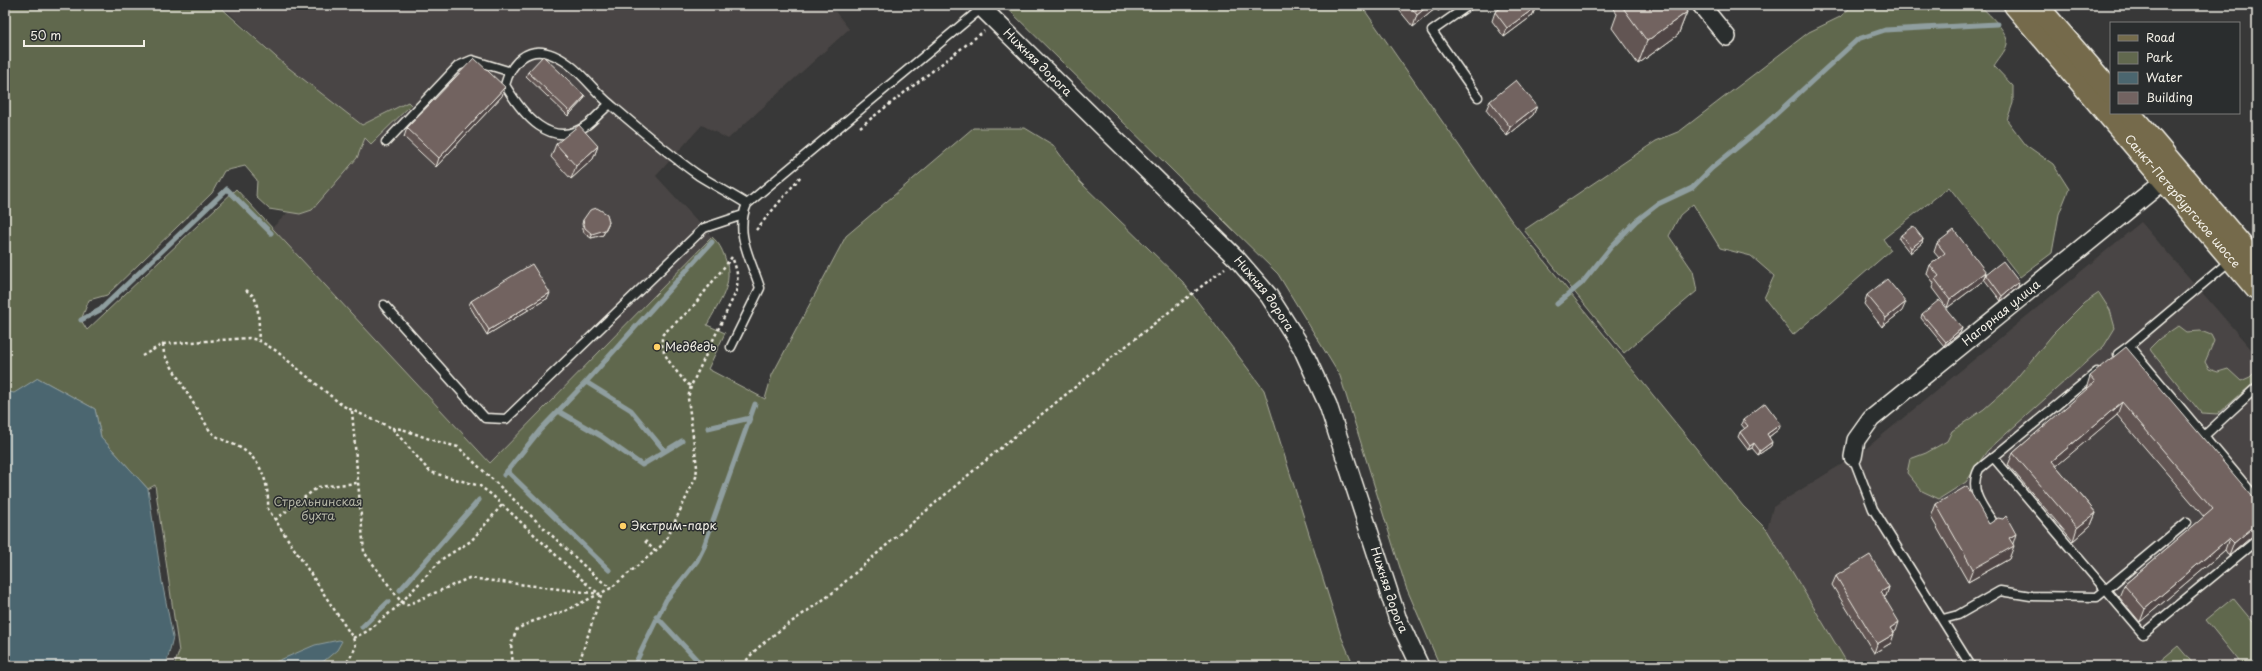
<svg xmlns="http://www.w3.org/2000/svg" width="2262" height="671" font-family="'Playpen Sans',sans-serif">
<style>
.built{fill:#494544}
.green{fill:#61684e;stroke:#aaac9b}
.water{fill:#4b666f;stroke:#8f9e9f}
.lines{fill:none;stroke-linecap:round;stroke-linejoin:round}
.stream{stroke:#8f9e9f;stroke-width:5}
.lane-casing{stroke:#f4f1e8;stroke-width:11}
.street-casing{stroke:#f4f1e8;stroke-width:20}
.primary-casing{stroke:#f4f1e8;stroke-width:25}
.path{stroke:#f4f1e8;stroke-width:2.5;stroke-dasharray:3 3;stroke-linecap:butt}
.lane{stroke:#2a2d2e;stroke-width:8}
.street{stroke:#2a2d2e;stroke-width:17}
.primary{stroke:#746b4b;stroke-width:22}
.wall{fill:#625553;stroke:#f4f1e8}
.shaded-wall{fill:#504544;stroke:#f4f1e8}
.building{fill:#726361;stroke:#f4f1e8}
.poi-dot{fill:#ffd166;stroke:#2a2d2e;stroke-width:1.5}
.labels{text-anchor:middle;stroke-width:3;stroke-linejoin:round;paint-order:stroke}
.street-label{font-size:12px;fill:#f4f1e8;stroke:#2a2d2e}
.poi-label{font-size:12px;fill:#f4f1e8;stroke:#2a2d2e;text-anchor:start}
.park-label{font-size:12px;fill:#b2b3a3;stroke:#2a2d2e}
</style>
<rect width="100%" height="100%" fill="#383838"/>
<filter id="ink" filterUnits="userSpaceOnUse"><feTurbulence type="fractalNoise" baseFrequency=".025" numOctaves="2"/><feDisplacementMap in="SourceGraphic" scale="8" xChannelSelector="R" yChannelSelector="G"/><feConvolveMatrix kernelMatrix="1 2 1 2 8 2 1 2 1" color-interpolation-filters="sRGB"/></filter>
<g filter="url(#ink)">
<path class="built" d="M221 5H830L849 29 728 139 702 125 656 176 712 237 490 463 272 228 365 138 371 144 407 102 362 125 285 65Z
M2141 222 2257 356V666H1849L1767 530 1773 507 1863 451Z"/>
<path class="green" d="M5 5H218L285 65 362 125 408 102 411 105 371 144 365 138 357 158 312 210 300 214 269 209 256 197 257 180 245 166 224 171 212 193 107 295 89 300 81 320 87 330 236 189 490 463 712 237C719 243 722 249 725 258 735 284 719 302 707 325L725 333 708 369 765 399 772 375 846 236 973 128H1025L1053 145 1080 182 1183 282 1264 390 1341 636 1354 666H174L179 652 155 485 148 489 101 437 95 409 38 378 14 394 5 391Z
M1010 5H1361L1511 220 1743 506 1767 530 1849 666H1440L1406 587 1340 376 1278 274 1007 8Z
M1853 5H1979C1987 12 2009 32 2007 44 2006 51 1997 60 1994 66L2013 86V103L2007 120 2026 145 2053 164 2069 189 2059 214 2052 253 2020 277 1949 187 1883 239 1891 250 1793 335 1764 298 1774 276 1751 256 1720 248 1693 204 1680 215 1669 236 1693 271 1697 291 1624 353 1524 230 1656 141 1680 131 1809 32 1840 17Z
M2099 293 2110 310 2115 328 2104 346 1987 451 1966 482 1939 499 1922 491 1907 473 1910 459 1926 453 1947 441 1952 431 1984 409 2010 386 2053 334 2084 303Z
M2178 326 2186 332 2201 331 2211 335 2214 341 2205 362 2209 369 2218 372 2228 369 2241 381 2250 377 2257 370V380L2218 414 2201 413 2151 351 2150 348 2159 339Z
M2233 598 2257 627 2256 666H2243L2206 620Z
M2178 646 2195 666H2154Z"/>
<path class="water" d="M38 378 95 409 101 437 148 489 162 582 173 637 166 666H5V391L14 393Z
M339 640 342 641 337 650 318 666H266L315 645Z"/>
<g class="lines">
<path class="stream" d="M1557 304 1582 283 1611 247 1636 221 1658 204 1692 188 1712 168 1762 127 1858 39 1885 30 1997 24
M81 320 100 310 227 189 271 233
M586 382 631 410 664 450
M558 411 601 436 642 465 682 441
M708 428 750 418
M507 471 609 570
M504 475 540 430 586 382 712 242
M400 590 479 500
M656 616 697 660 699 666
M362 627 388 602
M634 666 666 600 697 561 703 549 755 404"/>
<g class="lane-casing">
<path id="lane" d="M1469 5 1432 31 1478 97
M610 104C602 110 595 119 587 125 551 152 522 113 505 85 511 63 528 44 553 55 577 65 591 88 610 104 638 128 668 154 698 175 714 185 731 194 747 204
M386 142 458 66 472 60 508 71
M384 305 485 418 506 419 704 228 743 215
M2129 346 2231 260
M731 347 760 288C751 259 734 234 747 204L983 7
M2118 354 2129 346 2257 499
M2204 436 2257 387
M1853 457 1873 509 1971 666
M1993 457 2143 634 2257 540
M1996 527C1985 509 1967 491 1979 469L2097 372
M1943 619 1958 615 2000 591 2031 596 2097 597 2187 522"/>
</g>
<g class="street-casing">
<g id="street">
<path id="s1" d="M979 5 1237 259 1269 296 1302 348 1328 405 1397 617 1420 666"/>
<path d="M1701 5 1727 37"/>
<path id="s2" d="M1853 457 1856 440 1871 419 2165 180"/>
</g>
</g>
<g class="primary-casing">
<g id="primary">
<path id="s3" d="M2015 5 2257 289"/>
<path d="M2036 5 2111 92"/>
<path d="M2129 113 2257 264"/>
</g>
</g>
<path class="path" d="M860 127 984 31
M756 230 801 176
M246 290C248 292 252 294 253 296 259 302 260 332 258 340
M163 344 164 354 210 431C218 439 227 441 237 446 262 459 269 483 268 509L353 638 356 647 345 666
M142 356 163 344 249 338 258 340 275 350 343 406 392 428 430 472 480 486 492 495 591 588 600 594
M352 411 364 552 402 603 407 605 469 578 600 594
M392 428 402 429 435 441 458 447 596 577 611 588
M275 520 318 487 357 483
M645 541 655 551
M353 638 368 631 398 606 442 559 471 541 502 505
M2130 662 2133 666
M513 666 511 644 517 629 531 622 565 611 611 588 660 547 667 538 696 477 697 467 688 398 691 386 736 292C739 278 737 270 732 257L691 309 663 334C657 352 676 370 686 383L691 386
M578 666 601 595
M744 666C749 646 818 606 837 589 962 477 1093 371 1225 268"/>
<use href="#lane" class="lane"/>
<use href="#street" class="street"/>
<use href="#primary" class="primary"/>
</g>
<path class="wall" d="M1395 5H1447L1438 11 1436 8 1413 27Z
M1504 5H1534L1536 7 1532 16 1504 37 1492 21 1495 12 1504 6Z
M1610 5H1682L1687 12 1678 35 1638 64 1612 28 1617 14Z
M528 72 585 96 583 100 568 116 526 76Z
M502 96 436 167 404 137 407 128Z
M1490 101 1537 106 1533 115 1507 136 1486 110Z
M556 144 598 146 593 159 571 179 551 157Z
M583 220 609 222 603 235 591 238 584 233 582 224Z
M1901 235 1923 239 1922 243 1910 253 1899 239Z
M1937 243 1986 272 1983 281 1947 308 1932 288 1934 283 1927 274 1930 265 1939 258 1934 252Z
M1986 274 2019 282 2018 287 2001 301 1984 279Z
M1867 295 1902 311 1882 327 1864 304Z
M548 298 487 335 469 305 471 301Z
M1922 314 1962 328 1960 333 1944 346 1921 318Z
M2090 376 2257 502 2229 556 2225 550 2140 622 2119 597 2124 585 2204 517 2117 415 2056 466 2096 513 2091 525 2073 541 2008 465 2013 453 2087 390 2086 389Z
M1743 420 1779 429 1769 437 1771 446 1758 455 1752 448 1748 450 1738 437 1740 432 1745 429 1741 424Z
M1936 504 1989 524 2013 544 2009 559 1968 582 1931 517Z
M1836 576 1889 587 1886 596 1884 597 1896 631 1893 633 1891 643 1874 653 1832 585Z"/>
<path class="shaded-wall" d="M1429 5H1437L1436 8 1413 27 1417 15Z
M1441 5H1447L1438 11Z
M1536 7 1532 16 1504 37 1507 28Z
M1687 12 1678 35 1638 64 1647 41Z
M505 87 502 96 436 167 439 158Z
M585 96 583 100 568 116 570 112Z
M1537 106 1533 115 1507 136 1510 127Z
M598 146 593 159 571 179 576 166Z
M609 222 603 235 591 238 592 234Z
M1923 239 1922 243 1910 253 1911 248Z
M1986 272 1983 281 1947 308 1950 299Z
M2019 282 2018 287 2001 301 2002 296Z
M550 293 548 298 487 335 489 330Z
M1906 302 1902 311 1882 327 1886 318Z
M1962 328 1960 333 1944 346 1946 342Z
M2122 402 2117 415 2047 474 2052 461Z
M1781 424 1779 429 1766 439 1767 434Z
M1772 442 1771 446 1758 455 1760 451Z
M1754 443 1752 448 1748 450 1750 446Z
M2096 513 2091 525 2073 541 2077 528Z
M2257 524V532L2229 556 2234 543Z
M2016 534 2012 547 2014 546 2009 559 1968 582 1973 569 2009 538Z
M2229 538 2225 550 2140 622 2145 609Z
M1889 587 1886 596 1878 600 1881 592Z
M1899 622 1896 631 1887 637 1890 628Z
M1894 634 1891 643 1874 653 1877 644Z"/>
<path class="building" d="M1409 5H1429L1417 15Z
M1505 5H1534L1536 7 1507 28 1495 12Z
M1621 5H1682L1687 12 1647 41Z
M543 56 585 96 570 112 528 72Z
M474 58 505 87 439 158 407 128Z
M1516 80 1537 106 1510 127 1490 101Z
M579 125 598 146 576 166 556 144Z
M597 208 607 214 609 222 605 230 592 234 585 228 583 220 590 210Z
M1913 226 1923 239 1911 248 1901 235Z
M1954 230 1986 272 1950 299 1935 279 1939 276 1930 265 1945 253 1937 243Z
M2003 261 2019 282 2002 296 1986 274Z
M532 264 550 293 489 330 471 301Z
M1887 279 1906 302 1886 318 1867 295Z
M1939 300 1962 328 1946 342 1922 314Z
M2126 347 2257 502V524L2234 543 2229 538 2145 609 2124 585 2213 509 2122 402 2052 461 2096 513 2077 528 2013 453 2095 382 2090 376Z
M1765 403 1781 424 1767 434 1772 442 1760 451 1754 443 1750 446 1740 432 1748 426 1743 420Z
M1967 486 1989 524 1998 518 2003 519 2006 516 2016 534 2009 538 2014 546 1973 569 1936 504Z
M1870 555 1889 587 1881 592 1899 622 1890 628 1894 634 1877 644 1836 576Z"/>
</g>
<g class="poi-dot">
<circle cx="657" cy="347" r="4"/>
<circle cx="623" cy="526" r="4"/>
</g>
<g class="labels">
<g class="street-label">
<text dy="4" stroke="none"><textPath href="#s1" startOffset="82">Нижняя дорога</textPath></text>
<text dy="4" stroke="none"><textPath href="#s3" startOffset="258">Санкт-Петербургское шоссе</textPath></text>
<text dy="4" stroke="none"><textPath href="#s1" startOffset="406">Нижняя дорога</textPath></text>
<text dy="4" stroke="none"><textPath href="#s2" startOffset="211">Нагорная улица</textPath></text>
<text dy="4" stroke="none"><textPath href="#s1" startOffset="730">Нижняя дорога</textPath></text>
</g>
<g class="poi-label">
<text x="665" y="351">Медведь</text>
<text x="631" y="530">Экстрим-парк</text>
</g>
<g class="park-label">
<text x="318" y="506">Стрельнинская<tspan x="318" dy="14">бухта</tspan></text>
</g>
</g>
<rect width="2262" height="671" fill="none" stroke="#2a2d2e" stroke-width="20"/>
<rect x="10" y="10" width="2242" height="651" fill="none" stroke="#f4f1e8" stroke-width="1.5" filter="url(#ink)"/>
<rect x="2110" y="22" width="130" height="92" fill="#2a2d2e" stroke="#7b7b78"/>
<rect x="2118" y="35" width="20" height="6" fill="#746b4b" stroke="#7b7b78"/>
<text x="2146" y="42" font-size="12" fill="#f4f1e8">Road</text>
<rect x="2118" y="52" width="20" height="12" fill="#61684e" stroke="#7b7b78"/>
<text x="2146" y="62" font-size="12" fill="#f4f1e8">Park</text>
<rect x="2118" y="72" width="20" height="12" fill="#4b666f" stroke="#7b7b78"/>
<text x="2146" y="82" font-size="12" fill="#f4f1e8">Water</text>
<rect x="2118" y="92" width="20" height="12" fill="#726361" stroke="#7b7b78"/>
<text x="2146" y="102" font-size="12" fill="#f4f1e8">Building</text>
<path d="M24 40v6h120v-6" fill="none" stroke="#f4f1e8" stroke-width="2"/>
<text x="30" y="40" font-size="12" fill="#f4f1e8" stroke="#2a2d2e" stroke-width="3" paint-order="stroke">50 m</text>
</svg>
